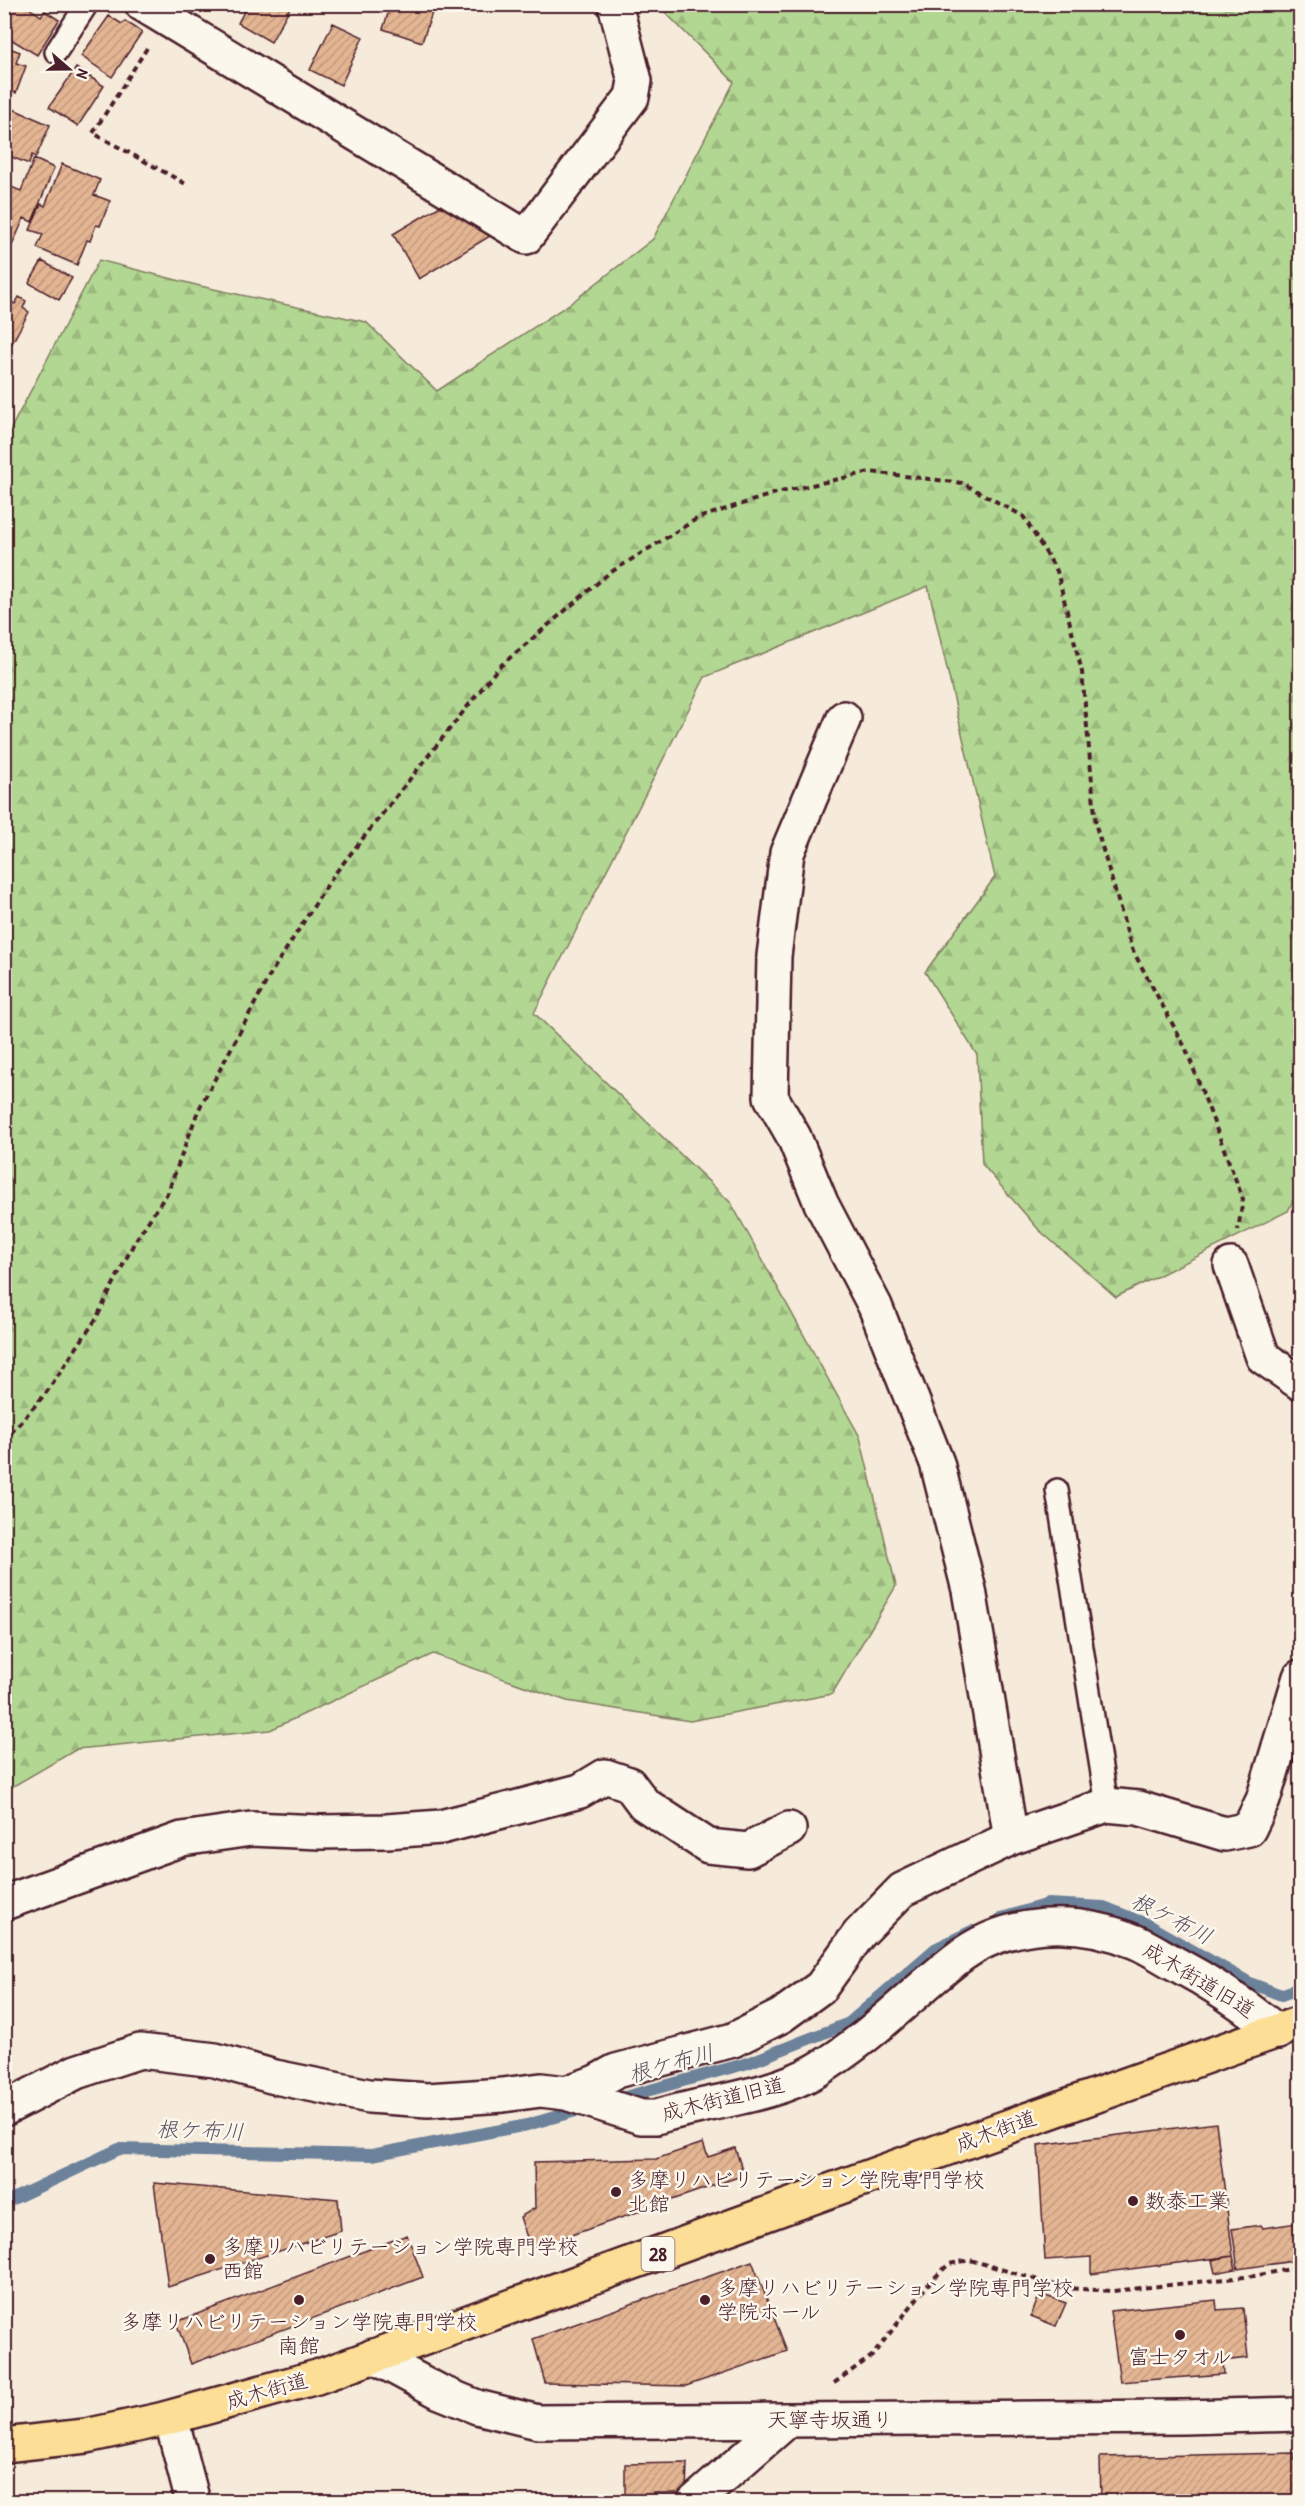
<svg xmlns="http://www.w3.org/2000/svg" width="1305" height="2506" font-family="'Patrick Hand','Klee One',sans-serif">
<style>
.forest{fill:url(#forest-firs);stroke:#7e7b5e;stroke-width:1.5}
.lines{fill:none;stroke-linecap:round;stroke-linejoin:round}
.stream{stroke:#6c819a;stroke-width:12}
.building{fill:url(#building-hatch);stroke:#4a1f2b;stroke-width:1.5}
.service-casing{stroke:#4a1f2b;stroke-width:26}
.minor-casing{stroke:#4a1f2b;stroke-width:38}
.tertiary-casing{stroke:#4a1f2b;stroke-width:38}
.primary-casing{stroke:#4a1f2b;stroke-width:38}
.path{stroke:#4a1f2b;stroke-width:4;stroke-dasharray:6 4.5;stroke-linecap:butt}
.service{stroke:#fbf7ec;stroke-width:21}
.minor{stroke:#fbf7ec;stroke-width:33}
.tertiary{stroke:#fbf7ec;stroke-width:33}
.primary{stroke:#fcde96;stroke-width:33}
.poi-dot{fill:#4a1f2b;stroke:#fbf7ec;stroke-width:2}
.labels{text-anchor:middle;stroke-width:5;stroke-linejoin:round;paint-order:stroke}
.shield{fill:#fbf7ec;stroke:#7f6065;stroke-width:1.5}
.shield-label{font-size:20px;font-weight:bold;fill:#4a1f2b}
.street-label{font-size:21px;fill:#4a1f2b;stroke:#fbf7ec}
.poi-label{font-size:21px;fill:#4a1f2b;stroke:#fbf7ec;text-anchor:start}
.water-label{font-size:22px;font-style:italic;fill:#5b5062;stroke:#fbf7ec}
</style>
<defs>
<pattern id="forest-firs" width="22" height="20" patternUnits="userSpaceOnUse" patternTransform="scale(1.5)"><rect width="22" height="20" fill="#b2d792"/><path d="M5 1l3.5 6h-7zM16 11l3.5 6h-7z" fill="#9bb87e"/></pattern>
<pattern id="building-hatch" width="6" height="6" patternUnits="userSpaceOnUse" patternTransform="scale(1.5)"><rect width="6" height="6" fill="#e3b593"/><path d="M-1 1l2-2M0 6l6-6M5 7l2-2" fill="none" stroke="#c49b7f"/></pattern>
</defs>
<rect width="100%" height="100%" fill="#f6eada"/>
<filter id="ink" filterUnits="userSpaceOnUse"><feTurbulence type="fractalNoise" baseFrequency=".0167" numOctaves="2"/><feDisplacementMap in="SourceGraphic" scale="12" xChannelSelector="R" yChannelSelector="G"/><feConvolveMatrix kernelMatrix="1 2 1 2 8 2 1 2 1" color-interpolation-filters="sRGB"/></filter>
<g filter="url(#ink)">
<path class="forest" d="M658 5H1300V1185L1288 1211 1116 1297 1039 1230 982 1164 977 1055 925 972 995 877 928 586 705 677 534 1013 731 1203 860 1437 896 1586 832 1694 690 1721 567 1701 433 1654 270 1730 77 1749 5 1791V440L99 260 200 286 366 322 437 391 571 303 653 239 734 82Z"/>
<g class="lines">
<path class="stream" d="M1002 1918 1048 1904 1104 1907 1144 1923 1250 1983 1281 1995 1300 1988
M614 2100 748 2063 849 2023 935 1949 972 1931
M4 2203 119 2149 372 2155 527 2125 586 2108"/>
</g>
<path class="building" d="M4 4H23L41 16 45 11 59 20 37 55 4 35Z
M248 4H292L271 42 238 23Z
M391 4H435L422 42 383 29Z
M109 16 122 24 125 21 142 32 112 77 81 56Z
M333 23 363 37 341 85 310 70Z
M4 46 20 52 16 63 26 66 16 93 4 89Z
M76 68 104 86 78 126 49 107Z
M4 105 50 125 36 157 32 155 29 164 4 154Z
M34 159 54 168 32 222 24 218 7 257 4 256V184L21 191Z
M62 164 100 180 94 195 110 201 100 226 96 225 90 241 87 240 77 265 37 248 43 234 30 230 41 204 45 206Z
M447 202 452 212 467 208 500 230 419 279 393 234Z
M42 261 72 278 59 300 29 283Z
M19 297 26 301 23 308 29 312 4 358V298L15 304Z
M1216 2123 1233 2256 1091 2274V2257L1045 2260 1038 2145Z
M703 2143 708 2157 735 2148 744 2175 531 2249 520 2217 535 2208 534 2162 656 2159Z
M154 2183 338 2199 341 2231 168 2287Z
M1297 2223 1300 2260 1238 2269 1232 2229 1261 2225 1263 2228Z
M407 2235 423 2277 191 2364 176 2322Z
M1233 2256 1236 2269 1215 2273 1212 2260Z
M752 2261 787 2351 686 2386 545 2383 533 2339Z
M1040 2294 1066 2303 1056 2326 1031 2316Z
M1216 2300 1217 2310 1243 2308 1248 2358 1223 2361 1224 2374 1120 2382 1110 2311Z
M1294 2453V2460H1300V2502H1101L1100 2457Z
M687 2463 686 2493H653V2502H625V2464Z"/>
<g class="lines">
<g class="service-casing">
<path id="service" d="M56 52 87 4
M1057 1490 1107 1805"/>
</g>
<g class="minor-casing">
<path id="minor" d="M142 4 526 237 632 97 635 81 615 4
M844 718 787 853 774 956 771 1097 794 1137 821 1203 875 1306 937 1463 969 1590 1011 1838
M1231 1265 1263 1357 1300 1383
M4 1903 182 1839 251 1829 320 1832 387 1831 441 1827 580 1791 605 1776 629 1784 644 1804 708 1846 748 1850 789 1829
M566 2093 596 2082 616 2071 733 2040 781 2016 821 1987 859 1934 902 1890 1011 1838 1107 1805 1138 1808 1225 1834 1249 1829 1263 1800 1300 1677
M4 2109 76 2072 140 2051 215 2060 275 2077 369 2096 428 2100 503 2095 541 2090 566 2093 641 2117H656C708 2101 771 2097 817 2070 868 2040 909 1996 955 1960 1007 1919 1077 1917 1136 1942 1150 1948 1163 1957 1176 1964 1212 1983 1246 2006 1278 2032
M171 2418 193 2502
M694 2502 788 2420"/>
</g>
<g class="tertiary-casing">
<path id="tertiary" d="M373 2356 440 2392 477 2407 538 2422 1183 2417 1300 2414"/>
</g>
<g class="primary-casing">
<path id="primary" d="M4 2445 86 2436 160 2420 317 2377 959 2144 1300 2023"/>
</g>
<path class="path" d="M147 48 93 133 186 184
M4 1441 46 1393 96 1319 135 1241 168 1192 198 1111 271 973 333 876 498 668 608 574 698 518 776 493 870 472 962 483 1023 516 1057 571 1082 672 1096 826 1132 949 1186 1049 1243 1199 1238 1230
M834 2383 872 2356 930 2282 949 2264 970 2260 1065 2288 1113 2291 1254 2276 1300 2267"/>
<use href="#service" class="service"/>
<use href="#minor" class="minor"/>
<use href="#tertiary" class="tertiary"/>
<use href="#primary" class="primary"/>
</g>
</g>
<g class="poi-dot">
<circle cx="616" cy="2192" r="6"/>
<circle cx="1133" cy="2201" r="6"/>
<circle cx="210" cy="2259" r="6"/>
<circle cx="299" cy="2300" r="6"/>
<circle cx="705" cy="2300" r="6"/>
<circle cx="1180" cy="2335" r="6"/>
</g>
<g class="labels">
<rect class="shield" x="641.5" y="2237" width="33" height="34" rx="4.5"/>
<g class="shield-label">
<text x="658" y="2261">28</text>
</g>
<g class="street-label">
<text transform="translate(1199 1980) rotate(31)" y="7">成木街道旧道</text>
<text transform="translate(723 2099) rotate(-14)" y="7">成木街道旧道</text>
<text transform="translate(996 2131) rotate(-20)" y="7">成木街道</text>
<text transform="translate(267 2391) rotate(-16)" y="7">成木街道</text>
<text x="830" y="2427">天寧寺坂通り</text>
</g>
<g class="poi-label">
<text x="628" y="2187">多摩リハビリテーション学院専門学校<tspan x="628" dy="24">北館</tspan></text>
<text x="1145" y="2208">数泰工業</text>
<text x="222" y="2254">多摩リハビリテーション学院専門学校<tspan x="222" dy="24">西館</tspan></text>
<text x="717" y="2295">多摩リハビリテーション学院専門学校<tspan x="717" dy="24">学院ホール</tspan></text>
<text x="299" y="2329" text-anchor="middle">多摩リハビリテーション学院専門学校<tspan x="299" dy="24">南館</tspan></text>
<text x="1180" y="2364" text-anchor="middle">富士タオル</text>
</g>
<g class="water-label">
<text transform="translate(1172 1918) rotate(27)" y="8">根ケ布川</text>
<text transform="translate(671 2063) rotate(-16)" y="8">根ケ布川</text>
<text transform="translate(200 2130) rotate(2)" y="8">根ケ布川</text>
</g>
</g>
<rect width="1305" height="2506" fill="none" stroke="#fbf7ec" stroke-width="24"/>
<rect x="12" y="12" width="1281" height="2482" fill="none" stroke="#4a1f2b" stroke-width="2" filter="url(#ink)"/>
<g transform="translate(69 69) rotate(110)" stroke="#fbf7ec" stroke-width="4.5" paint-order="stroke">
<path d="M0-4.5L10 22L0 15L-10 22Z" fill="#4a1f2b"/>
<text y="-9" font-size="16" font-weight="bold" text-anchor="middle" fill="#4a1f2b">N</text>
</g>
</svg>
